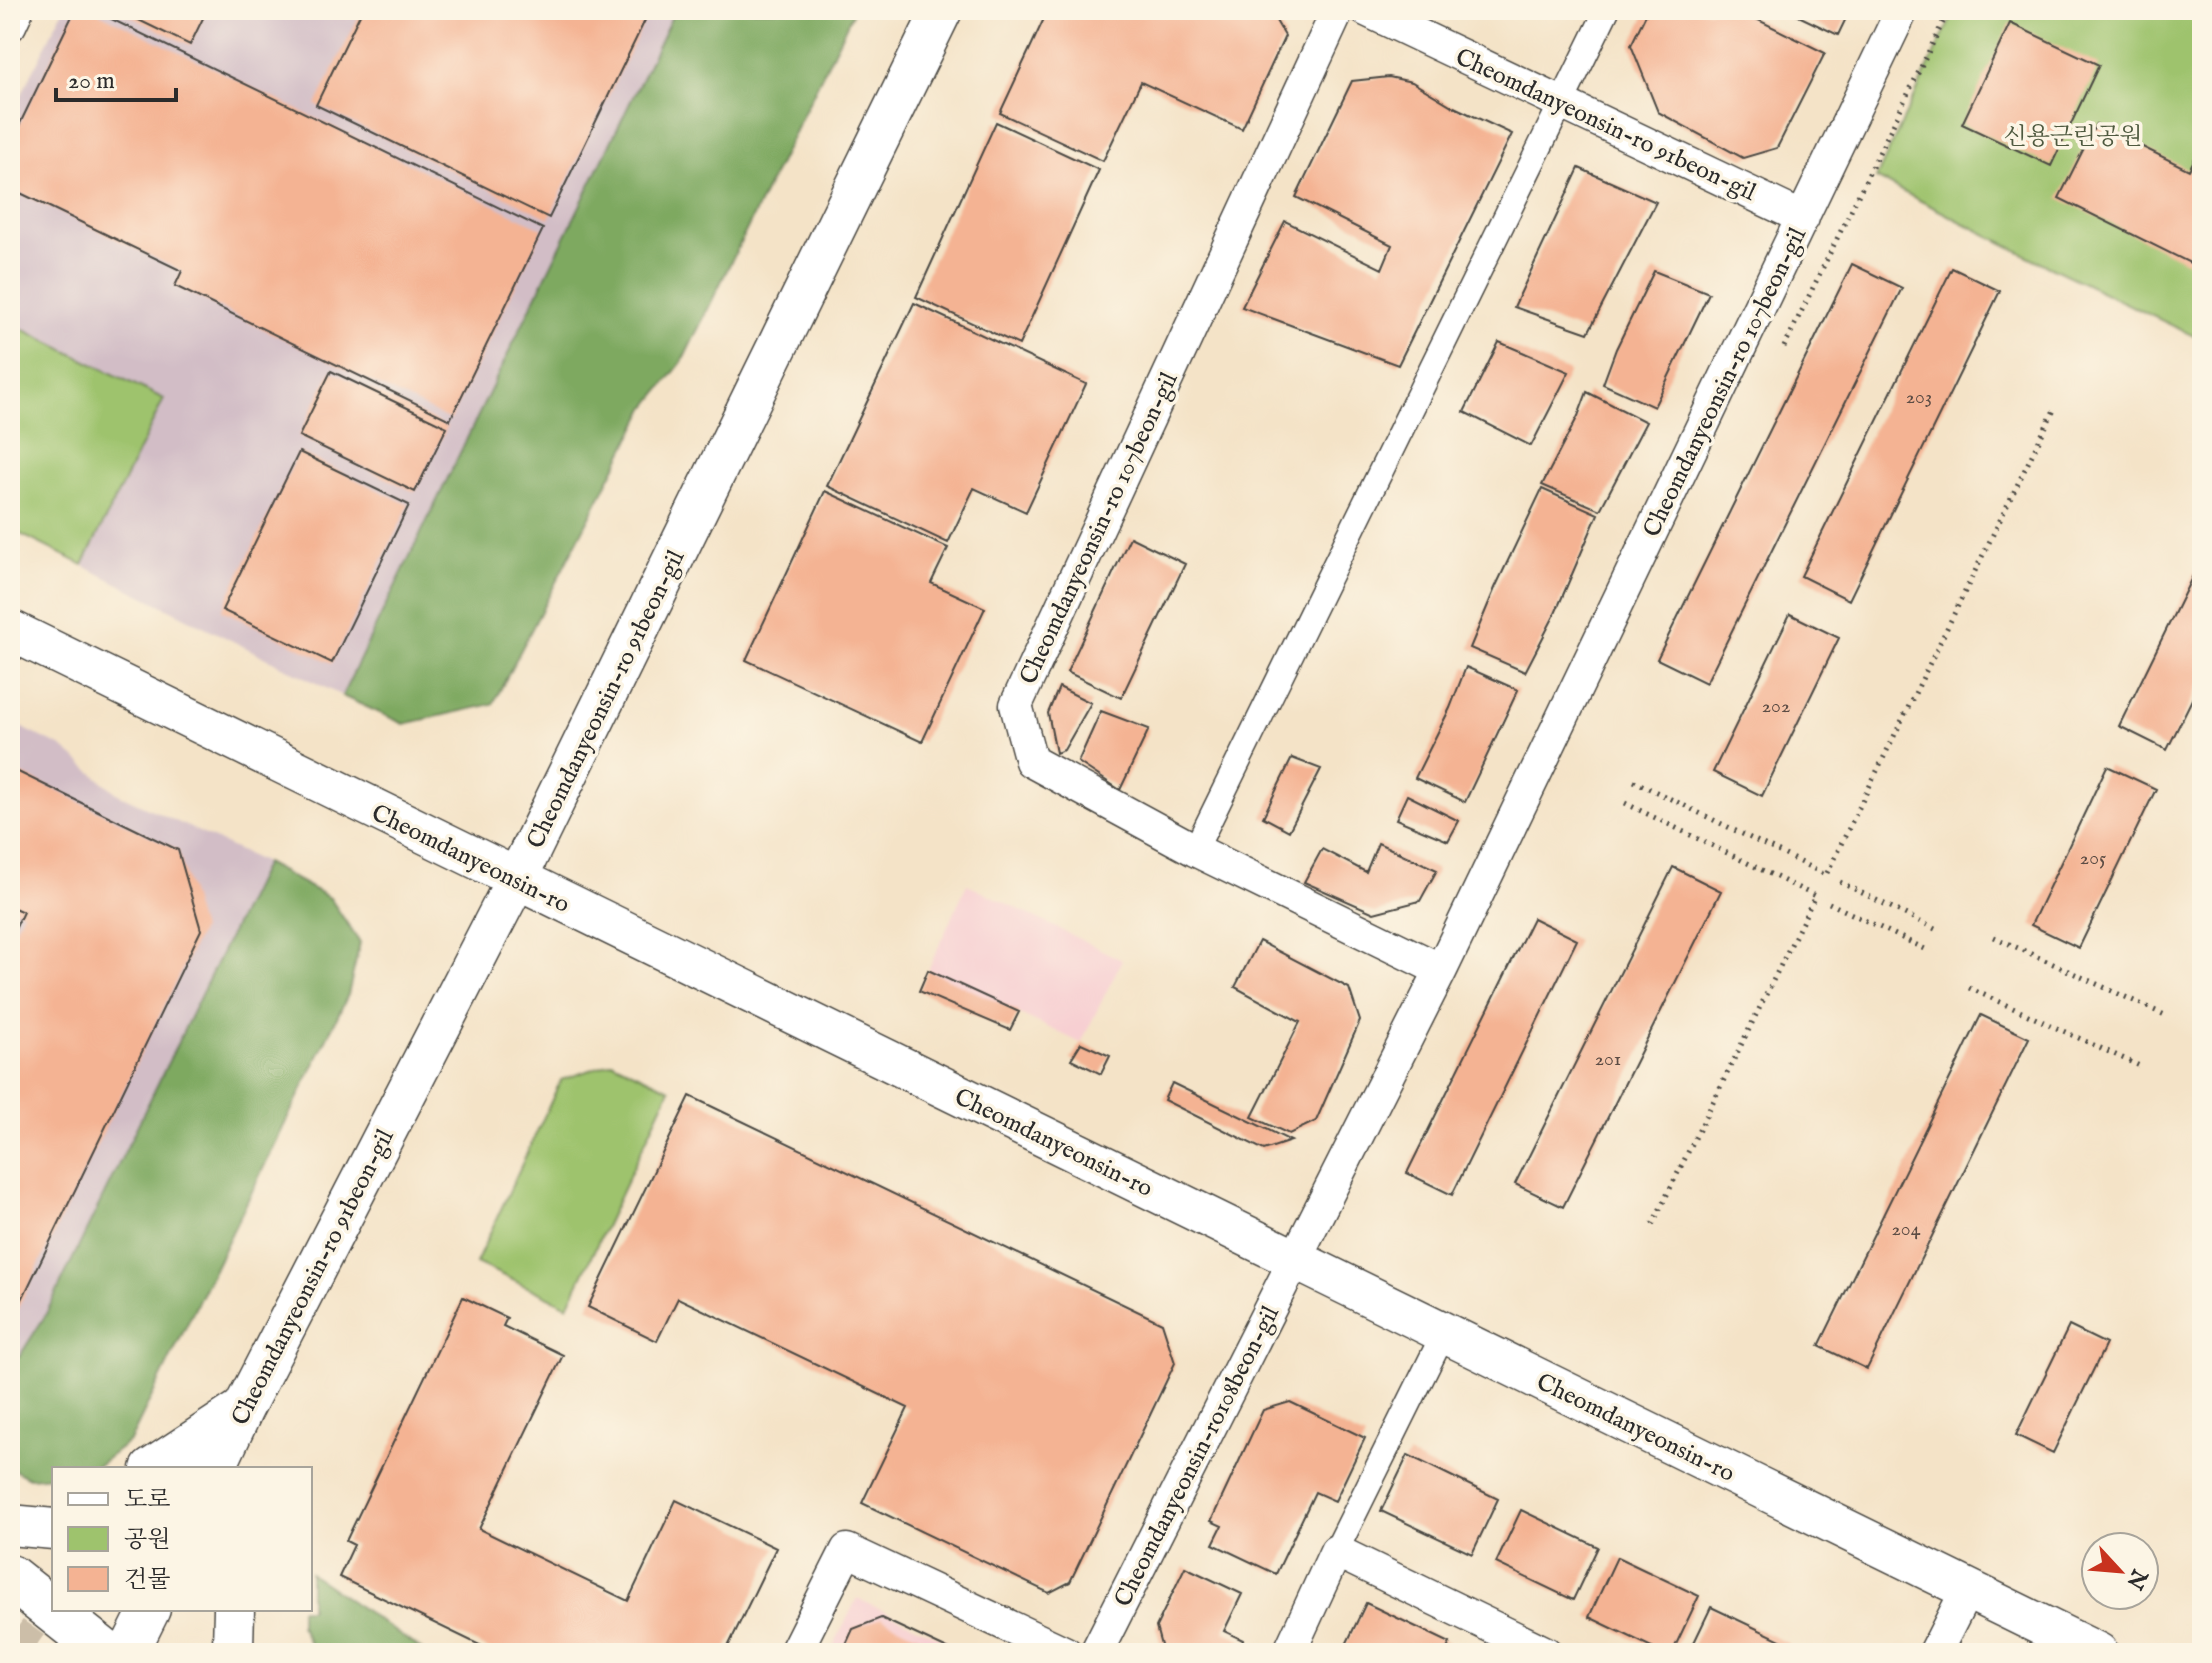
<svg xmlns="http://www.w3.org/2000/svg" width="2212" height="1663" font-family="'IM FELL English','Noto Serif KR',serif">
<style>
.built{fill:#f7cfd2}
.industrial{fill:#d2bdc6}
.green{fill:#9ec36d;stroke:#64774c;stroke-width:2}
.forest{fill:#7ea960;stroke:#546a46;stroke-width:2}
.building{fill:#f4b393}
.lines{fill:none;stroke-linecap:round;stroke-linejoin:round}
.secondary-tunnel{stroke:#ccbea8;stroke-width:44;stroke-dasharray:44 22;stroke-linecap:butt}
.pedestrian-casing{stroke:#494742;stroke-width:27}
.minor-casing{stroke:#494742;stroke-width:35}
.tertiary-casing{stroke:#494742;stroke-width:43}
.secondary-casing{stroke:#494742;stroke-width:47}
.path{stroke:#494742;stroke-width:5;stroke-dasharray:2 6;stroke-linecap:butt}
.pedestrian{stroke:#fff;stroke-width:24}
.minor{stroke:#fff;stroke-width:32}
.tertiary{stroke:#fff;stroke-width:40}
.secondary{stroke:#fff;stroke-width:44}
.labels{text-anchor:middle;stroke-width:7;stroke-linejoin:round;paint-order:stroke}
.number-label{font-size:20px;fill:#5d4d45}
.street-label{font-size:24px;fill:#2b2b2b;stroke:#fcf5e5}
.park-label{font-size:24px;fill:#4e593f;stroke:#fcf5e5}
</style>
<rect width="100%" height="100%" fill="#fcf5e5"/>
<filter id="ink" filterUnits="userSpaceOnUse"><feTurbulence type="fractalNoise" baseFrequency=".0125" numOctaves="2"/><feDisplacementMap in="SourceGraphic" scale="16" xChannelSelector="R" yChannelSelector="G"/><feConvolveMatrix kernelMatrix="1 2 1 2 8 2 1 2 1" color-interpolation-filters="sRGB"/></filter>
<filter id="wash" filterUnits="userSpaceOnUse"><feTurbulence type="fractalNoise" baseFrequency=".006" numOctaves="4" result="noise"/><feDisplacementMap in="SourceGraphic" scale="32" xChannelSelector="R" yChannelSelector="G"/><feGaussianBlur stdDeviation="1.8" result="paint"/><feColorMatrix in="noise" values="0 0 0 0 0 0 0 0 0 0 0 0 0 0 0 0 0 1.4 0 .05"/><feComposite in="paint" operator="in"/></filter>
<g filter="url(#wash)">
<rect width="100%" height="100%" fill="#f4e3c7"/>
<path class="built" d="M967 884 1122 960 1081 1043 928 970Z
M857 1598 972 1653H830Z"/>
<path class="industrial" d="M63 10H675L342 696 10 529V118Z
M10 722 62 747 118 794 265 863 45 1316 19 1357 10 1351Z"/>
<path class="green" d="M1955 10H2202V340L2034 259 1876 178Z
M10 323 164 399 83 565 10 529Z
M613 1062 670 1089 568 1306 476 1263 561 1080Z"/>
<path class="forest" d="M675 10H854L682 362 646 408 493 704 404 724 342 696Z
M265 863 330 898 360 943 348 995 130 1441 93 1469H54V1476L29 1478 10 1468V1351L19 1357 45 1316Z
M310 1573 426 1653H314L300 1625V1609H310Z"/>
<g id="blocks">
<path class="building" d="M75 10H93L543 229 450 420 175 286 182 271 10 188V144Z
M118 10H207L190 45Z
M362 10H650L549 218 316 105Z
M1048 10H1262L1272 14 1285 36 1242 129 1141 82 1103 161 1000 113Z
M1648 10H1738L1825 53 1777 148 1743 158 1658 112 1631 45Z
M1786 10H1850L1838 35Z
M2010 23 2099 65 2051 166 1962 124Z
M1389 77 1412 82 1452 106 1512 134 1398 365 1242 307 1285 221 1382 269 1392 245 1296 197 1352 81Z
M996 122 1099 170 1019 345 916 297Z
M2096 124 2189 170 2202 144V269L2059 198Z
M1579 168 1656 202 1588 333 1514 307Z
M1852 264 1902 288 1706 683 1657 659Z
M1952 268 2000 291 1849 600 1801 576Z
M1654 271 1709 293 1654 407 1603 384 1616 349Z
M914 303 1086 384 1026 512 974 488 948 543 827 486Z
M1499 342 1569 372 1531 446 1464 412Z
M331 371 447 427 415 492 299 436Z
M1587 392 1646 422 1600 510 1542 485 1578 416Z
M299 452 409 505 332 663 222 610Z
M1542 489 1598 514 1554 616 1525 672 1470 648 1495 588Z
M825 491 948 548 931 583 985 608 922 742 746 660Z
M1130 537 1185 564 1121 698 1067 672Z
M2202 557V679L2167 750 2119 726Z
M1790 614 1839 638 1762 796 1713 772Z
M1466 667 1518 690 1465 802 1415 778 1450 708Z
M1059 687 1091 703 1064 750 1056 753 1048 713Z
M1101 711 1149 729 1120 790 1078 762Z
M1292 758 1321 769 1289 831 1263 817Z
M2107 766 2156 789 2079 948 2031 925Z
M10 768 178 850 201 930 16 1312 10 1309V940L23 912 10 906Z
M1407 795 1459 821 1448 841 1396 819Z
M1378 843 1437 870 1420 901 1374 913 1304 882 1322 849 1366 872Z
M1673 867 1721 891 1563 1207 1515 1184Z
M1533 918 1577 940 1452 1195 1407 1173Z
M1259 941 1349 988 1360 1021 1316 1121 1289 1134 1252 1117 1300 1022 1235 987Z
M928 970 1019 1012 1010 1030 919 991Z
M1981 1015 2029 1038 1867 1369 1819 1346Z
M1081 1043 1110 1056 1101 1074 1071 1059Z
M1172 1083 1291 1141 1264 1150 1164 1100Z
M690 1096 1162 1323 1175 1363 1070 1582 1049 1593 862 1503 908 1408 678 1298 657 1341 588 1307Z
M463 1297 507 1318 503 1326 563 1355 479 1529 628 1601 676 1500 776 1548 725 1653H496L339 1577 354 1545 346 1541Z
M2069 1326 2106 1344 2053 1453 2016 1435Z
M1290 1402 1365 1438 1335 1501 1315 1492 1276 1574 1213 1544 1222 1526 1211 1521 1263 1410Z
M1408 1455 1498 1499 1472 1554 1381 1511Z
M1521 1510 1598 1547 1573 1600 1496 1563Z
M1617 1557 1699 1596 1672 1653H1664L1589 1617Z
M1185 1567 1242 1594 1224 1631 1243 1640 1237 1653H1163L1156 1627Z
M1366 1603 1450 1643 1445 1653H1342Z
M1711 1607 1789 1644 1785 1653H1689Z
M881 1618 956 1653H842L853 1629Z"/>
</g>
</g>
<g filter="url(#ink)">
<use href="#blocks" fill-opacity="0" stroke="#494742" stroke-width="2"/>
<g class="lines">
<path class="secondary-tunnel" d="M10 1638 31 1653"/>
<g class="pedestrian-casing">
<path id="pedestrian" d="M1195 850 1607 10
M1336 1551 1444 1333"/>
</g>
<g class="minor-casing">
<path id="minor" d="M1338 10 1016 705 1031 761 1195 850 1441 970
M1366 10 1803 218
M10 25 17 10
M795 1653 847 1550 1066 1653
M1096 1653 1441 970 1902 10
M1289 1653 1336 1551 1546 1653
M1935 1653 1968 1588"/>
</g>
<g class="tertiary-casing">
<path id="tertiary" d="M10 630 2098 1653
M151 1469 242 1409
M215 1469 243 1409 516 880 942 10
M10 1525 54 1529
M234 1609 233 1647 235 1653
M128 1653 150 1609"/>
</g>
<g class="secondary-casing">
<path id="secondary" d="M10 1577 106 1653"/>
</g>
<path class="path" d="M1784 347 1949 10
M1634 781 1826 875 2054 410
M1625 803 1815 896 1651 1227
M1840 882 1935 929
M1829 903 1925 949
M1994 937 2167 1016
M1969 988 2142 1067"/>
<use href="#pedestrian" class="pedestrian"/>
<use href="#minor" class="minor"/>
<use href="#tertiary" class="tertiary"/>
<use href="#secondary" class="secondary"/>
</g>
</g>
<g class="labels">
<g class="number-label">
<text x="1919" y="403">203</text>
<text x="1776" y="712">202</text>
<text x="2093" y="864">205</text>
<text x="1608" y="1065">201</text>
<text x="1906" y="1235">204</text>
</g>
<g class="street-label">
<text transform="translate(1606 124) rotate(25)" y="8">Cheomdanyeonsin-ro 91beon-gil</text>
<text transform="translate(1724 382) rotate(-64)" y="8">Cheomdanyeonsin-ro 107beon-gil</text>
<text transform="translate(1098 528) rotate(-65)" y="8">Cheomdanyeonsin-ro 107beon-gil</text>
<text transform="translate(605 699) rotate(-64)" y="8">Cheomdanyeonsin-ro 91beon-gil</text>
<text transform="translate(471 858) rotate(26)" y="8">Cheomdanyeonsin-ro</text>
<text transform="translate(1054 1142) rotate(26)" y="8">Cheomdanyeonsin-ro</text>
<text transform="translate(312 1277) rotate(-63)" y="8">Cheomdanyeonsin-ro 91beon-gil</text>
<text transform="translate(1636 1427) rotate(26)" y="8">Cheomdanyeonsin-ro</text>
<text transform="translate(1196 1456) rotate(-63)" y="8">Cheomdanyeonsin-ro108beon-gil</text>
</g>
<g class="park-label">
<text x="2073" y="144">신용근린공원</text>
</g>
</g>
<rect width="2212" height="1663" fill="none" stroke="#fcf5e5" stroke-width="40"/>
<rect x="52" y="1467" width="260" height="144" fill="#fcf5e5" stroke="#a8a49b" stroke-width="2"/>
<rect x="68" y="1493" width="40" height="12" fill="#ffffff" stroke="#a8a49b" stroke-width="2"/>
<text x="124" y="1507" font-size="24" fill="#2b2b2b">도로</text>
<rect x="68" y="1527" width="40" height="24" fill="#9ec36d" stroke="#a8a49b" stroke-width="2"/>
<text x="124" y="1547" font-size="24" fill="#2b2b2b">공원</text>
<rect x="68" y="1567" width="40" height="24" fill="#f4b393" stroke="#a8a49b" stroke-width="2"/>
<text x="124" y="1587" font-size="24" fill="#2b2b2b">건물</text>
<g transform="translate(2120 1571) rotate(116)"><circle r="38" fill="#fcf5e5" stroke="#a8a49b" stroke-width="2"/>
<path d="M0-6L14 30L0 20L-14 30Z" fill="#c8321e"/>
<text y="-12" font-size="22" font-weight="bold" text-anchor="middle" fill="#2b2b2b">N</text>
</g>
<path d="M56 88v12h120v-12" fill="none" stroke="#2b2b2b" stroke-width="4"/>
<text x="68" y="88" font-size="24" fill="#2b2b2b" stroke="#fcf5e5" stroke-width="6" paint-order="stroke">20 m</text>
</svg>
